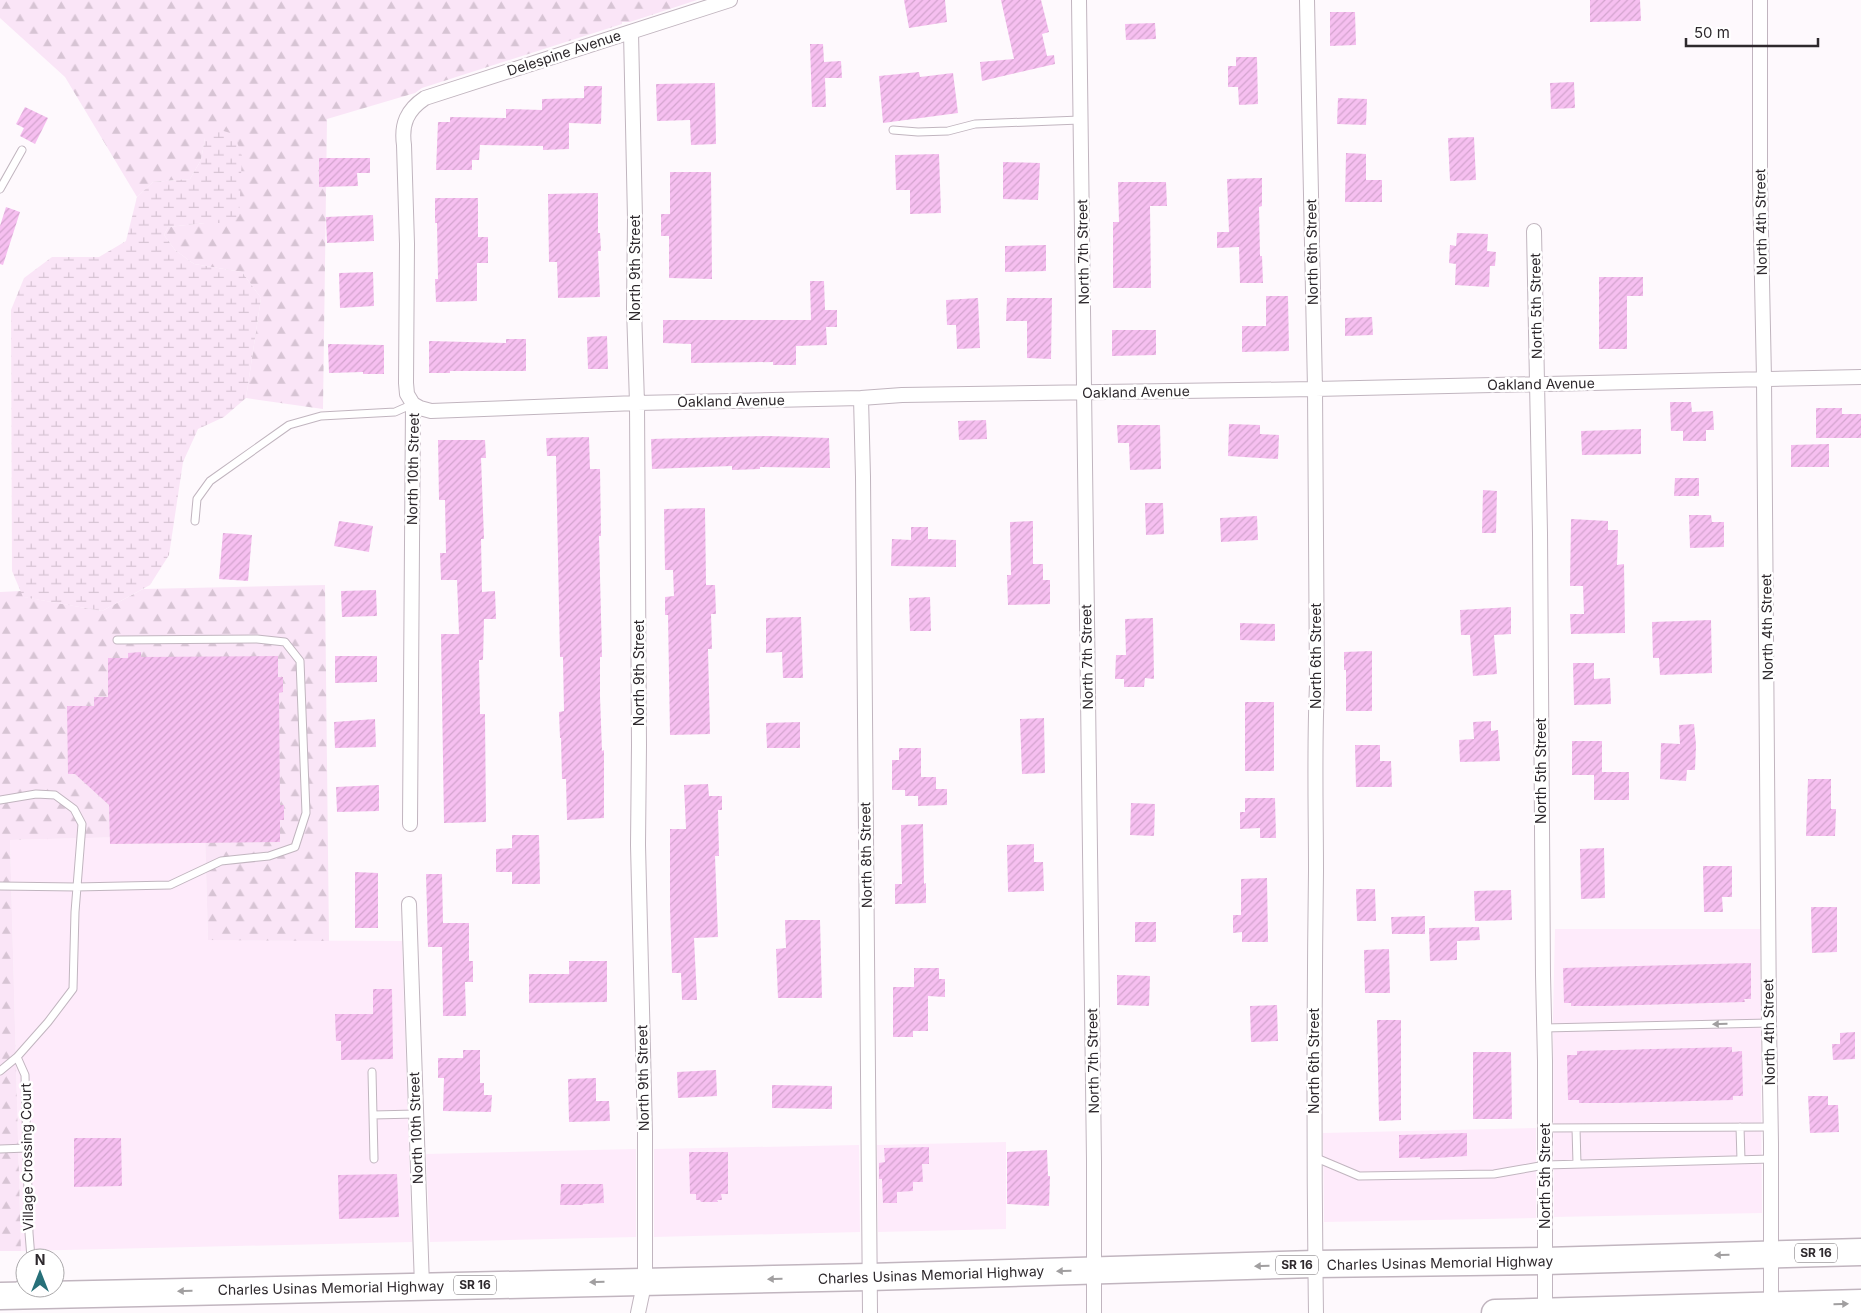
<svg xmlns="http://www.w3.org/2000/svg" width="1861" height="1313" font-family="Inter,sans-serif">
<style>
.built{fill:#feebfb}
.forest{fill:url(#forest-firs)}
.wetland{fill:url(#wetland-marsh)}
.building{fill:url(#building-hatch)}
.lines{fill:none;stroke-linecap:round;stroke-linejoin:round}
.lane-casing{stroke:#c1b5bf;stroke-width:9}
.street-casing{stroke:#c1b5bf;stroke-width:16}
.highway-casing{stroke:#c1b5bf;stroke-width:29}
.lane{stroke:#fff;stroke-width:7}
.street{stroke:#fff;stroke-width:14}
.highway{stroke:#fff;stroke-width:26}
.oneway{fill:#a19fa0}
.labels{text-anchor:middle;stroke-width:5;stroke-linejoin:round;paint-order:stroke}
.shield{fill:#fff;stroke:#6d696c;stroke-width:1}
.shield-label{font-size:12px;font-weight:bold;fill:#2e292d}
.street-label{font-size:14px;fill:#2e292d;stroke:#fff}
</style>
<defs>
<pattern id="forest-firs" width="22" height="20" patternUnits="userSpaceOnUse" patternTransform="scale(1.25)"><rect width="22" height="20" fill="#fae5f7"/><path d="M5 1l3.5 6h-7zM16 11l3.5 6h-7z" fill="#d7c4d4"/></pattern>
<pattern id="wetland-marsh" width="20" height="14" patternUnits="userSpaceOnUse" patternTransform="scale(1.25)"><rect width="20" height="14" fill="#fae5f7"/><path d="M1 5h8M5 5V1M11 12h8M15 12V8" fill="none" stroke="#d7c4d4"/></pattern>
<pattern id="building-hatch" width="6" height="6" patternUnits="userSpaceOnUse" patternTransform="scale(1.25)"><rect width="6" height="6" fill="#f6bff0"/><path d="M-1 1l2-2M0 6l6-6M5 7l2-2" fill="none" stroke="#d3a4ce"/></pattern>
</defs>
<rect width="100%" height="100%" fill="#fef9fd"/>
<path class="built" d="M205 835 208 940 402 941 412 1242 21 1251 10 840Z
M1555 929H1760L1762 1213 1554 1217 1553 1016Z
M1536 1128V1218L1324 1222 1323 1133Z
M1006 1142V1229L878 1232 877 1145Z
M859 1145 860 1232 654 1237V1149Z
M636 1149V1237L430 1242 426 1154Z"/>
<path class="forest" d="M0 0H697L630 22H622V24L422 88 415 93 327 119 323 409 246 398 261 298 242 272 194 264 175 250 164 235 168 227 205 223H227L205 138 201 160 190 179 153 182 137 197 65 77 0 18Z
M325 585 329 941 208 940 205 835 10 840 21 1251H0V592L21 591 24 597 102 611 143 589Z"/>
<path class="wetland" d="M220 130 234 134 242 156 239 216 227 223H205L168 227 164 235 175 250 194 264 242 272 261 298 246 398 224 417 198 429 183 462 169 555 150 585 102 611 23 597 12 571 11 310 24 278 52 257H99L126 241 137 197 153 182 190 179 201 160 205 138Z"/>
<path class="building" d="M904 0H945L947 22 909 28Z
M1001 0H1041L1049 32 1042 34 1047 56 1054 55 1055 64 982 81 980 62 1014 59Z
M1590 0H1640L1641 21 1590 22Z
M1330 12H1355L1356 45 1330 46Z
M1155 23 1156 39 1126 40 1125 24Z
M810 44H823L824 62 841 61 842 78H825L826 107H812Z
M1236 57H1257L1258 104 1239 105 1238 87H1228V66H1236Z
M919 72 920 77 953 73 958 113 883 123 879 76Z
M1574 82 1575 108 1551 109 1550 83Z
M715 83 716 144 691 145 690 120 657 121 656 84Z
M584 86H602L601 124 569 123V149L543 150V146L480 145 479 160H472V170H436L438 122H450V117L506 118V109L542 110V99L584 98Z
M1338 98 1367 99 1366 125 1337 124Z
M25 107 48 118 35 144 20 136 24 128 16 124Z
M1474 137 1476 180 1450 181 1448 138Z
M1346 153 1366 154V180H1382V202H1345Z
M939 154 941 213 910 214V190H896L895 155Z
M319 158H370V173H357L358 186 319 187Z
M1003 162 1040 163 1038 200 1003 199Z
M670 172H711L712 279 669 278V236H661V214H670Z
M1262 178V206L1259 207 1260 256H1262L1263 283H1240L1239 247 1217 248V232H1229L1227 179Z
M1118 182H1166L1167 206H1150L1151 288H1113V222H1119Z
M598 193V233H600L601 251H598L600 297 558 298 557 262H549L548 194Z
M435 198H478V237H488V263H477V301L436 302 435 279H438L437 223H435Z
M6 207 20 212 3 265 0 264V226Z
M373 215 374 241 327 243 326 217Z
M1457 233 1488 234 1487 251 1496 252 1495 266H1490L1489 287 1455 285 1456 264 1449 263 1450 245 1456 246Z
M1046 245V271L1005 272V246Z
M373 272 374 306 340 308 339 273Z
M1599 277H1643V296H1627V349H1599Z
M810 281H824L825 310H837V327H826L827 345 796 346V365H773V362L691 363V344L663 343V320H811Z
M1266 296H1288L1289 351 1242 352V326H1266Z
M978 298 980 348 957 349 956 325H947L946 300Z
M1007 298H1052L1051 359 1027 358V321H1006Z
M1372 317 1373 335 1345 336V318Z
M1112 330H1156V355L1112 356Z
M607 336 608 369H588L587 337Z
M506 339H526V371H450V373H429V341L506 343Z
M328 344 384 345V374H363V372L329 373Z
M1670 402H1691L1692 412 1713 411 1714 430H1706V441H1683V431H1671Z
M1816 408H1842V414H1861V438H1816Z
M986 420 987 439 959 440 958 421Z
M1229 424 1260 425V434L1279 435 1278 459 1228 456Z
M1117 425H1160L1161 469 1130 470 1129 443H1118Z
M1641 429V454L1582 455 1581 431Z
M768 436 829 438 830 468 760 467V469L732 470V466L652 469 651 439Z
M589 437 590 469H600L601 536H599L602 657H600V697L602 751 604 750V818L567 820 566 779H562L561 738H560L559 712 564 711 563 657H560L556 456H547L546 438Z
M438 440H485L486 458H481L484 539H481L482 592 495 591 496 619H484L483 660H479L480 714H485L486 822 444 823 441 634H459L457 580H441L440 553H446L445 500H439Z
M1829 444V467H1791V445Z
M1675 478H1699V496H1674Z
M1483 490 1497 491 1496 533H1482Z
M1145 503H1163L1164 534 1146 535Z
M705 508 706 585H715L716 614H711L712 649H708L710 734 670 735 668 615H665V597L674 596 673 570H665L664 509Z
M1689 515H1711L1712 522H1724V547L1690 548Z
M1257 516 1258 540 1221 542 1220 518Z
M1571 519 1608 521V530H1618L1617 565 1624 564 1625 633 1571 634 1570 614H1584L1583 586H1570Z
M339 521 373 526 369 552 334 546Z
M1033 521V564H1043V580H1050V604L1008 605 1007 575H1011L1010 522Z
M911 527H928V539L956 540V567L891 566 892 539 911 540Z
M223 533 252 535 248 581 219 579Z
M376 590 377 616 342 617 341 591Z
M930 597 931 631H910L909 598Z
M1511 607V634L1494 635 1497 674 1473 676 1470 635H1461L1460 610Z
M801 617 803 678H783L782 652 766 653V618Z
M1153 618 1154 679 1145 678 1144 687H1124V679H1115L1116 655H1126L1125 619Z
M1711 620 1712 673 1660 675 1659 658H1653L1652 622Z
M1240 623 1275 624V641L1240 640Z
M1372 651V711H1346V670H1344V652Z
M141 652V657L278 656V677H283V692L279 693 280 805H284V820H280V842L110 844 109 805 75 774H68L67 706H94V697H108V658H128V653Z
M335 656H377V682L335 683Z
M1573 663H1594V679L1610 678 1611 704 1574 705Z
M1245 702H1274V771H1245Z
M1044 718 1045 773 1022 774 1020 719Z
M375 719 376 747 335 748 334 722Z
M1491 721V731L1498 730 1500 761 1460 762 1459 740 1474 739 1473 722Z
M800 722V748H767L766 723Z
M1694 724 1696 745 1695 770H1687L1686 781 1660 779 1661 743 1680 744 1679 725Z
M1572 741H1602V772H1629V800H1594V775H1572Z
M1355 745H1380V761H1391L1392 787H1356Z
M899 748H921V777H936V789H947V805L918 806V796H905V790H892V760H899Z
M1808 779H1831V809H1836L1835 836H1806Z
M708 784 709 796H722V810H718L719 856H715L718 937 694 938 697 1000H682L681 973H672L670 908V829H686L684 785Z
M379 785V811L337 812 336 787Z
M1245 798H1275L1276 838H1260V828L1240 829V812H1245Z
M1131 803 1155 804 1154 836 1130 835Z
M923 824 924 884 926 883V903L895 904V884H902L901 825Z
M512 835H539L540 884H512V872H496V849L512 848Z
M1034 844V862H1043L1044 891 1008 892 1007 845Z
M1604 848 1605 898 1581 899 1580 849Z
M1703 866H1732V897H1722L1723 912H1704Z
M355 872 378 873V928H355Z
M426 874H442L443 923H469V961H473V982H465L466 1016H443L442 947H428Z
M1267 878 1268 942H1242V932L1233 933V915H1241V879Z
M1356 889H1375L1376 921H1357Z
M1511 890 1512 920 1475 921 1474 891Z
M1811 907H1837V952L1812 953Z
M1425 916V934H1392L1391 917Z
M785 920H820L822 998H778L776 949 786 948Z
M1135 922H1156V942H1135Z
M1479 927 1480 940 1457 941V960L1430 961 1429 928Z
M1389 949 1390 993H1365L1364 950Z
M569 961H607V1002L529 1003V974H569Z
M1751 963V999H1744L1745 1002 1605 1006H1571V1003H1564L1563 968Z
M914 968H939V979H945V997L928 996V1031H913V1037H893V987H914Z
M1117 975 1150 976 1149 1006 1117 1005Z
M373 989H392L393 1059 341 1060V1041H336L335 1014H373Z
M1277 1005 1278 1041 1251 1042 1250 1006Z
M1377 1020H1401V1120L1379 1121Z
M1855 1032V1059L1833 1060 1832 1044H1840V1033Z
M1732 1047V1052L1742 1051 1743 1096H1733V1100L1614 1103H1579V1100H1568L1567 1055H1577V1051Z
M463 1050H480V1083H484V1095H492L491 1112 443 1111 444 1078H438V1058H463Z
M1473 1052H1511L1512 1119H1473Z
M716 1070 717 1096 678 1098 677 1072Z
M596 1078V1101H609L610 1121 569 1122 568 1079Z
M772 1085 832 1086V1109L772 1108Z
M1808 1096H1828V1105H1838L1839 1132 1810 1133Z
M1467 1133V1156L1420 1159V1157L1399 1158V1135Z
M74 1138H121L122 1186 74 1187Z
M929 1147V1164H922L923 1182H913V1191L897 1192V1203H883L882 1179H879V1163L885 1162 884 1148Z
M1047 1150 1048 1176H1050L1049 1206 1007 1204V1152Z
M689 1152H728V1194H721L722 1200H717L718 1202H701L700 1200H696V1194H690Z
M397 1174 399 1217 339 1219 338 1175Z
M561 1184H603L604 1203 583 1204V1205H560Z"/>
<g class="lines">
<g class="lane-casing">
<path id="lane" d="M893 130 918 132 948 131 975 124 1080 120
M0 189 22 150
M195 521 197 499 210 481 289 425 321 416 395 412 413 404
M0 800 36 794 55 795 74 809 82 824 75 912 73 989 48 1022 17 1057
M0 886 76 887 170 885 221 861 269 856 295 847 306 813 300 661 285 642 257 639 117 640
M1544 1028 1769 1023
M0 1071 17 1057 25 1075 29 1233 31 1258
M372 1072 374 1159
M373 1115 416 1114
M1740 1127 1741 1160
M1545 1128 1771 1127
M1576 1128 1577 1164
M0 1149 27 1148
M1314 1157 1359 1176 1494 1174 1545 1165 1771 1159
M16 1289 25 1277"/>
</g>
<g class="street-casing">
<path id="street" d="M1079 0 1094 1161V1313
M1307 0 1315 389 1317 686C1314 748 1316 810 1316 871 1314 1019 1314 1166 1316 1313
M1760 0V182L1764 379 1769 1023 1771 1144V1310
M631 32 635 219 634 308 637 403 639 745 638 845 645 1132V1280L638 1313
M1534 231 1540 533 1543 975 1545 1061V1312
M861 398 863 477 870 1313
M413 404 420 408 431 411 637 403 861 398 902 395 1315 389 1861 377
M410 824 413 404 407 394 406 383 407 244 404 145C401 124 407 110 425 98L730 0
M409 904 422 1286"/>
</g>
<g class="highway-casing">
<path id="highway" d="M0 1296 869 1277 1315 1264 1545 1261 1861 1252
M1495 1313 1861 1303"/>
</g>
<use href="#lane" class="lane"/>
<use href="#street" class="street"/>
<use href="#highway" class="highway"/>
</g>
<defs><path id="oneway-solid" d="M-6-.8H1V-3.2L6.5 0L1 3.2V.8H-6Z" transform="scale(1.25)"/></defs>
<g class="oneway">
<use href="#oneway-solid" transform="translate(1720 1024) rotate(179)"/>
<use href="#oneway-solid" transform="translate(1722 1255) rotate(178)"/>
<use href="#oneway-solid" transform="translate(1262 1266) rotate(178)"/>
<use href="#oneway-solid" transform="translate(1064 1271) rotate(178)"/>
<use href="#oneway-solid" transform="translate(775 1279) rotate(179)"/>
<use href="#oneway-solid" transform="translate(597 1282) rotate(178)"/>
<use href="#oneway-solid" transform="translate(185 1291) rotate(179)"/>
<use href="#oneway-solid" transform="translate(1841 1304) rotate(-2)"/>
</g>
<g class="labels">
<g class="shield">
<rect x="1795" y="1243.5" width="42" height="19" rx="4"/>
<rect x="1276" y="1255.5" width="42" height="19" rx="4"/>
<rect x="454" y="1275.5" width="42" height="19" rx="4"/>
</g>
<g class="shield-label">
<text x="1816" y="1257">SR 16</text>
<text x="1297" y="1269">SR 16</text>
<text x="475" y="1289">SR 16</text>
</g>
<g class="street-label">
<text transform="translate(564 53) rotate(-18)" y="5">Delespine Avenue</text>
<text transform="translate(1761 222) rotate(-91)" y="5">North 4th Street</text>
<text transform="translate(1083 252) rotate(-91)" y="5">North 7th Street</text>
<text transform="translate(1312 252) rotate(-91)" y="5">North 6th Street</text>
<text transform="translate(635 268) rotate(-90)" y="5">North 9th Street</text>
<text transform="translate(1536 306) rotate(-91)" y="5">North 5th Street</text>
<text transform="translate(1541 384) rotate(-1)" y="5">Oakland Avenue</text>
<text transform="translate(1136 392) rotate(-1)" y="5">Oakland Avenue</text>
<text transform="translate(731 401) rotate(-1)" y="5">Oakland Avenue</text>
<text transform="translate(413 469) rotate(-89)" y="5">North 10th Street</text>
<text transform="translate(1767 627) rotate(-91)" y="5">North 4th Street</text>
<text transform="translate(1316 656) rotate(-90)" y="5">North 6th Street</text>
<text transform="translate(1087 657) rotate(-91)" y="5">North 7th Street</text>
<text transform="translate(639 673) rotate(-90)" y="5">North 9th Street</text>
<text transform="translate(1541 771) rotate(-90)" y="5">North 5th Street</text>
<text transform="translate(866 855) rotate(-91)" y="5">North 8th Street</text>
<text transform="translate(1769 1032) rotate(-91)" y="5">North 4th Street</text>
<text transform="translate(1093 1061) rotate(-91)" y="5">North 7th Street</text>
<text transform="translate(1314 1061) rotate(-90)" y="5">North 6th Street</text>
<text transform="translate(643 1078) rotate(-91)" y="5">North 9th Street</text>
<text transform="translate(416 1128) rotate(-92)" y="5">North 10th Street</text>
<text transform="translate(27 1157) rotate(-91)" y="5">Village Crossing Court</text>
<text transform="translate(1545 1176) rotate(-90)" y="5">North 5th Street</text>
<text transform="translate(1440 1263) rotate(-1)" y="5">Charles Usinas Memorial Highway</text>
<text transform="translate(931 1275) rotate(-2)" y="5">Charles Usinas Memorial Highway</text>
<text transform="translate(331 1288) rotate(-1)" y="5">Charles Usinas Memorial Highway</text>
</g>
</g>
<g transform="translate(40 1273)"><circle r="24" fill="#ffffff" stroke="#aba9ab"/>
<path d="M0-4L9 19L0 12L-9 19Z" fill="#277079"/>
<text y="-8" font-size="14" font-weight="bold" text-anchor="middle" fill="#2e292d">N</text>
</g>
<path d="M1686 38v8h132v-8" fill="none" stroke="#2e292d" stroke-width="2.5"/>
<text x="1694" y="38" font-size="15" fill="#2e292d" stroke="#ffffff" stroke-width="4" paint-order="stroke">50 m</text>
</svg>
